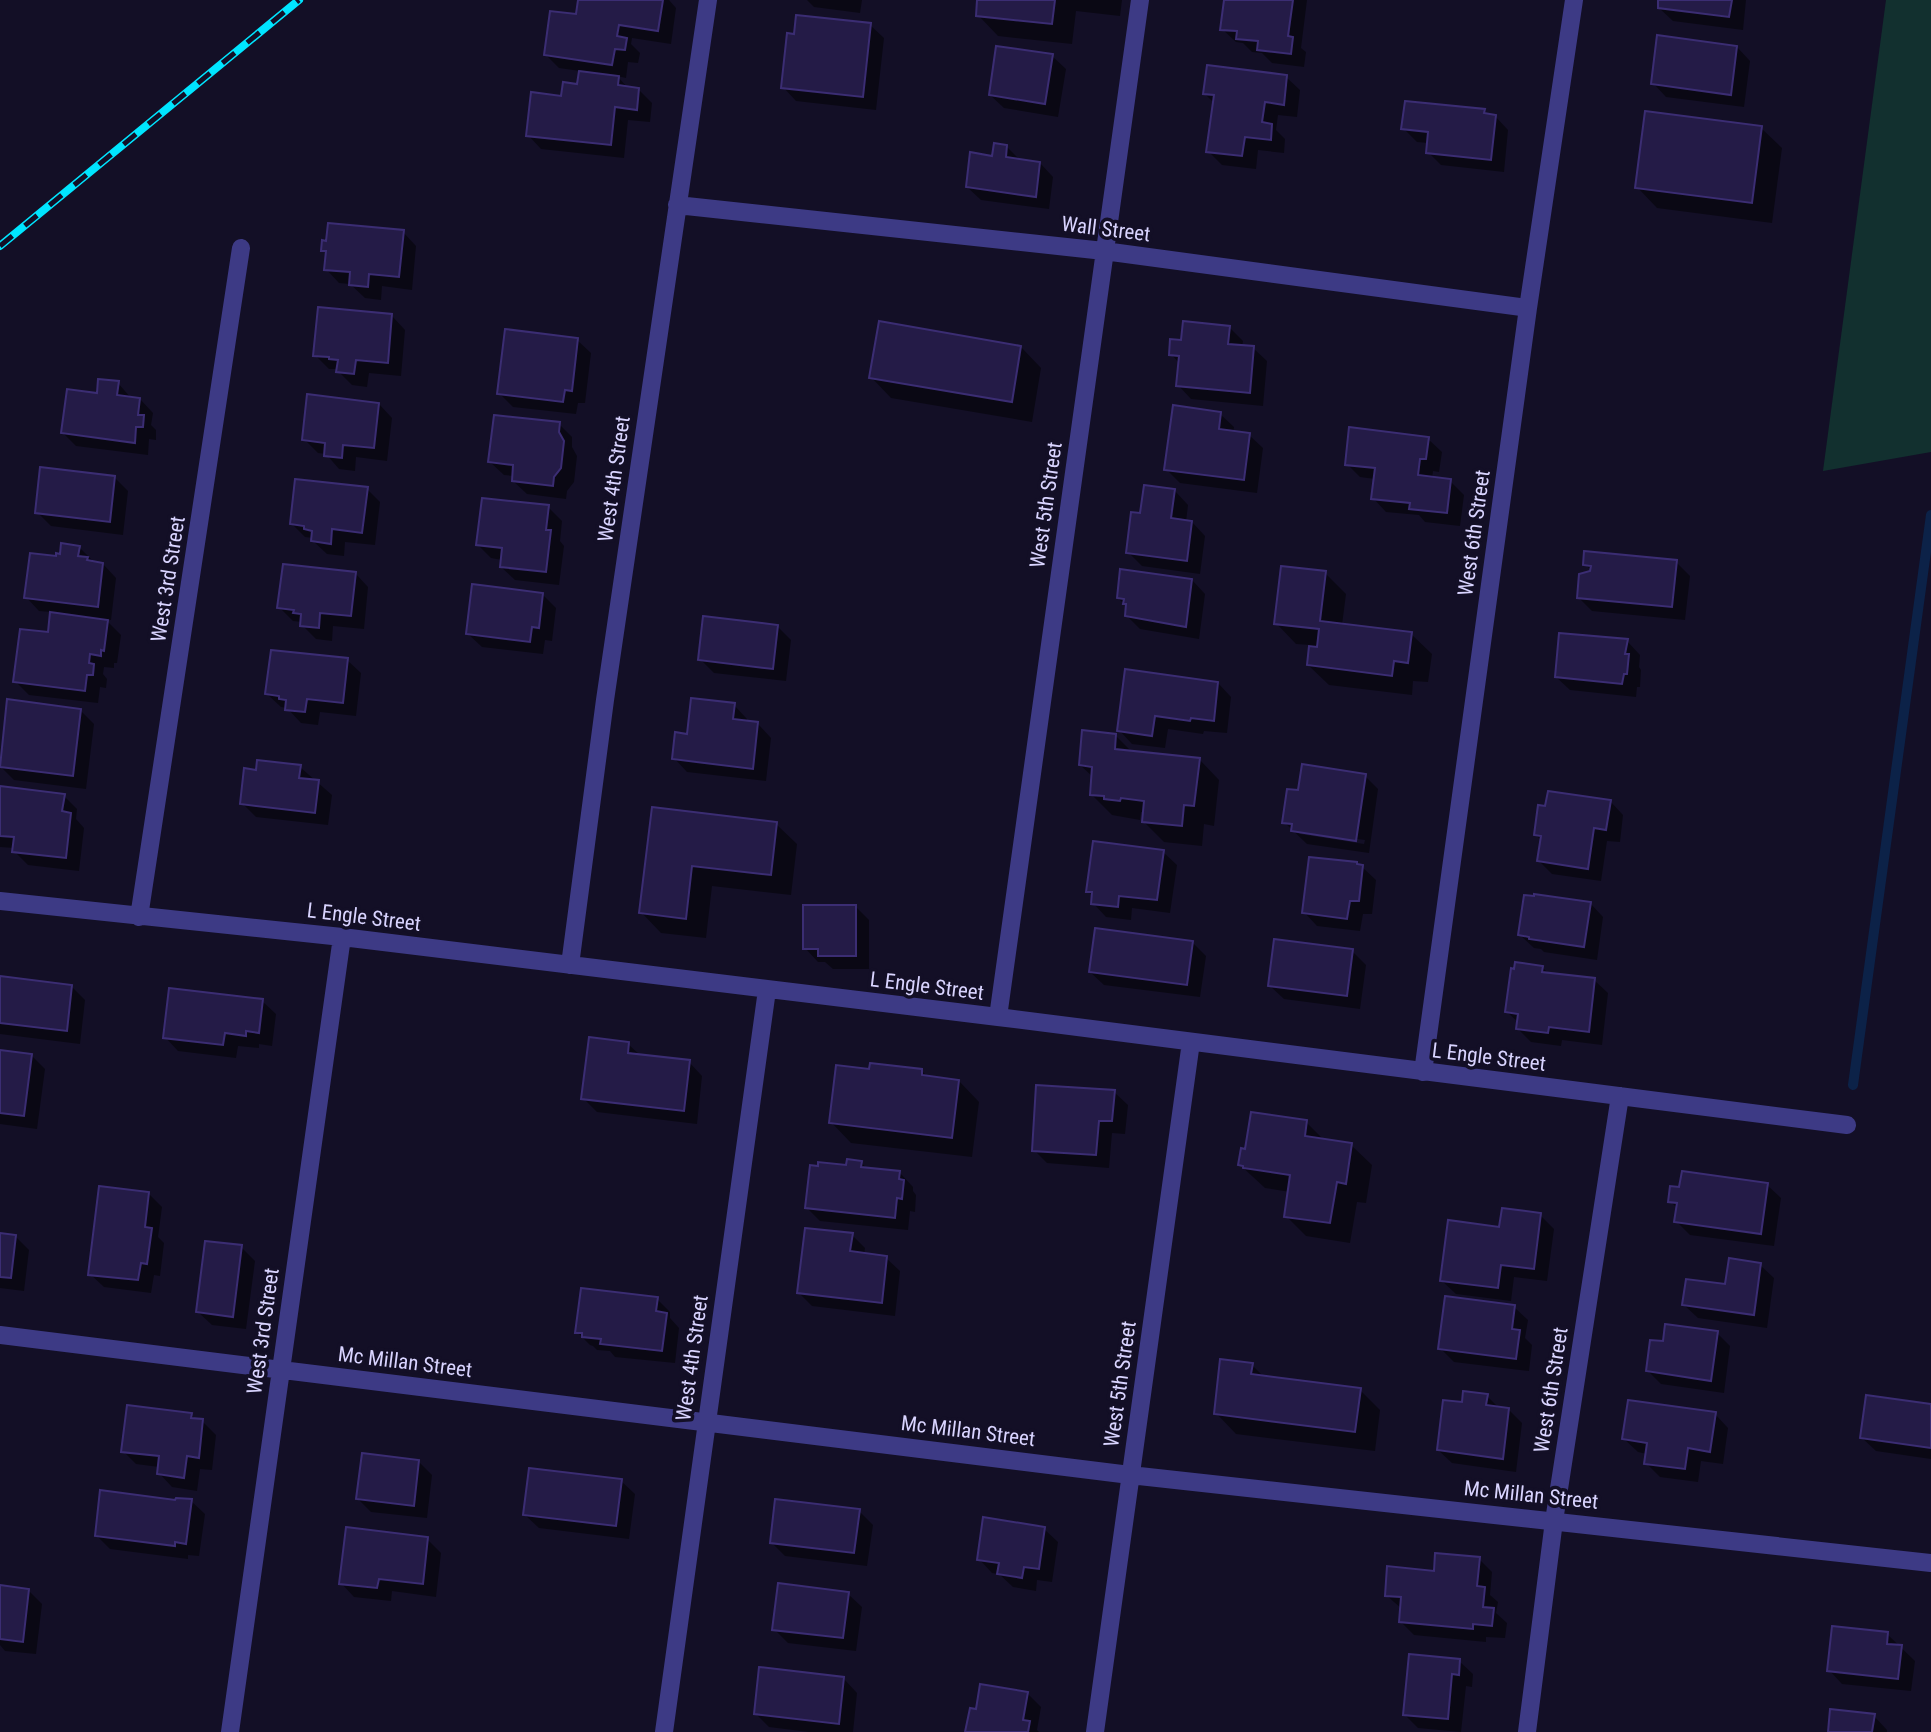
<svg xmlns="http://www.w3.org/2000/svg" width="1931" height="1732" font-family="'Roboto Condensed',sans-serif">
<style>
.green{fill:#12302f}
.shadow{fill:#0007;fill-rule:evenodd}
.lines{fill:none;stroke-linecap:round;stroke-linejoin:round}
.stream{stroke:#0c2248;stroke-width:10}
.building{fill:#241b47;stroke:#3b2d73;stroke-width:2}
.minor{stroke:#3d3a85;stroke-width:18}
.rail-casing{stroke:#00e5ff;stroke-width:8}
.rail{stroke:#130f26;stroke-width:5;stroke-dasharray:16;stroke-linecap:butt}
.labels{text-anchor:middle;stroke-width:7;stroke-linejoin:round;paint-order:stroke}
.street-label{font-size:21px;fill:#d9d4ff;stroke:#130f26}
</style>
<rect width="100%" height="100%" fill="#130f26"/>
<path class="green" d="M1886 0H1931V452L1823 471Z"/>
<path class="shadow" d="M580 0H669L676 8 671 44 632 38 631 44 640 53 638 63 628 62 626 78 617 76 629 89 639 90 652 103 650 122 628 120 624 158 541 149 528 135 563 98 578 85 580 71 559 68 546 55 577 16Z
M807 0H862L860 13 814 7Z
M979 0H1122L1120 16 1076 11 1072 44 998 36 978 15Z
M1226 0H1307L1301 48 1306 52 1304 67 1272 63 1262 53 1252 52 1243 43 1236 42 1222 29Z
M1660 0H1746L1743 30 1673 21 1659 8Z
M870 25 884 38 876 110 796 101 783 87Z
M1737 47 1750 61 1744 107 1666 97 1653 83Z
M1052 56 1066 69 1058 117 1004 108 990 95Z
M1286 77 1300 90 1297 117 1278 115 1276 130 1285 139 1284 153 1258 150 1256 169 1222 165 1208 151 1214 103 1205 94Z
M1484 111 1489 116H1495L1508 130 1504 172 1441 165 1428 152 1429 143 1417 142 1403 128Z
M1761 128 1782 148 1772 223 1657 208 1637 187Z
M1006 146 1020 160 1040 163 1053 177 1049 209 981 200 967 187Z
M403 232 416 246 412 290 382 286 381 300 365 298 350 284 339 283 326 269 327 254 323 250Z
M392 316 405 330 401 376 369 373 367 387 352 385 338 371V369H329L315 355Z
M1229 327 1243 341 1242 347 1253 348 1267 361 1263 406 1191 399 1178 385 1180 364 1171 354 1182 342Z
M577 340 591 353 585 403H578L576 414 513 407 499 393Z
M1021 347 1041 368 1032 422 891 398 871 377Z
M118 383 131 398 140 399 153 413 151 425 156 430V440L149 439 148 455 76 446 63 433 99 395Z
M379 404 392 418 387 461 356 457 355 471 339 469 326 454 318 453 304 439Z
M1220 414 1234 427 1233 433 1249 435 1263 448 1257 493 1180 483 1166 469Z
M559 424 572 437V447L577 456 574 482 567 491 566 499 527 494 513 481 514 476 504 475 490 462Z
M1428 439 1442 452 1439 472 1433 471 1432 479 1450 481 1464 495 1460 526 1425 522 1419 515 1386 512 1373 498 1375 479 1360 477 1347 464Z
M115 478 128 491 123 535 51 526 37 512Z
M367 489 380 502 375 545 345 542 344 556 327 554 313 541V538L305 537 292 524Z
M1175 491 1188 505 1186 522H1192L1205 536 1200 574 1142 566 1128 552 1141 515Z
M548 507 562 521 560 541 564 546 559 585 515 580 501 567 502 560 491 558 478 545Z
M79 547 93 561 92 563 103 564 116 578 111 620 105 619 121 635 117 663H114V668L104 667 103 674 107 679 106 688 100 687 98 703 29 695 15 681 49 634 51 612 39 611 26 597 57 558Z
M1676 562 1690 576 1685 620 1592 611 1578 597 1593 572 1585 564Z
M355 573 368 587 364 629 333 626 332 641 316 639 302 625V622L293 621 279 607Z
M1325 573 1346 594 1342 625 1411 634 1432 654 1428 682 1413 681 1412 695 1329 685 1308 665 1310 645 1296 644 1276 623Z
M1192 580 1205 594 1199 639 1140 629 1127 616V607L1118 598Z
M542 594 556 608 552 641 545 640 543 654 482 647 468 634Z
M777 626 791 640 786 681 714 673 700 659Z
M1627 641 1640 655 1639 667 1641 670 1640 687H1637L1636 697 1570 690 1556 677Z
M347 660 361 673 356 716 320 712 318 725 301 723 287 708 281 707 267 694Z
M1218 683 1231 697 1227 733 1204 731 1203 734 1168 729 1165 748 1132 744 1119 730Z
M734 705 747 719V723L758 724 771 738 766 781 687 772 674 758 688 736Z
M80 710 94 724 86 789 14 780 0 766Z
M1116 736 1132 752 1199 759 1219 780 1214 826 1204 824 1202 846 1164 842 1144 822 1145 812H1141L1140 820 1112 815 1091 794 1093 777 1080 765Z
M300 767 332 795 328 825 256 817 242 803 257 771Z
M1365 776 1378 789 1369 853 1307 844 1284 822 1299 792ZM1296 830 1365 840 1364 844 1300 834Z
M0 788 64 796 77 809 76 819 84 828 79 871 28 865 14 851V848L0 847Z
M1610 801 1623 815 1620 842 1607 841 1601 881 1552 874 1539 861 1542 841 1536 835Z
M653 809 776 824 797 844 791 895 712 886 706 938 661 933 641 912Z
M1163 852 1177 865 1170 913 1132 908 1131 920 1106 917 1093 903V897L1088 891Z
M1362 867 1376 880 1372 914H1363L1360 931 1317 926 1304 912Z
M1590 903 1603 917 1597 960 1544 952 1541 949 1534 948 1520 935Z
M855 906 869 920V969H833L825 962H818L805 948Z
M1192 942 1206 956 1200 997 1104 985 1090 972Z
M1352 951 1366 965 1360 1009 1284 999 1270 986Z
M1542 967 1549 974 1594 980 1608 993 1602 1045 1562 1040 1561 1046 1531 1042 1518 1029 1519 1023 1507 1012Z
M0 978 72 987 85 1000 80 1044 0 1034Z
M262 1001 276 1014 272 1046 259 1044V1048L238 1046 236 1058 178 1051 165 1037Z
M628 1044 641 1056 689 1062 702 1076 697 1124 597 1112 583 1098Z
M0 1052 31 1055 45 1069 37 1129 0 1124Z
M871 1071H922L928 1077 959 1081 979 1102 972 1157 851 1143 831 1122Z
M1114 1092 1128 1105 1125 1134 1112 1133 1109 1168 1047 1163 1034 1150Z
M1306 1122 1325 1141 1351 1145 1372 1165 1366 1203 1357 1202 1350 1243 1306 1236 1286 1216 1290 1192 1265 1188 1240 1165Z
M861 1162 868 1170 900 1173 913 1187V1191L916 1195 915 1212 910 1211 908 1230 820 1221 807 1208 848 1167Z
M1767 1185 1781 1198 1774 1246 1690 1235 1676 1221 1678 1209 1670 1201Z
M148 1193 162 1207 158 1237 164 1243 160 1276 154 1275 151 1293 104 1287 90 1274Z
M1540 1215 1554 1229 1547 1281 1514 1277 1511 1301 1456 1294 1442 1281 1501 1229Z
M0 1235 16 1237 29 1250 24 1291 0 1288Z
M852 1235 865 1248 864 1255 886 1258 900 1271 895 1316 812 1306 799 1293Z
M241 1247 255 1261 246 1329 212 1325 198 1312Z
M1760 1265 1774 1278 1767 1328 1698 1318 1684 1305 1726 1286Z
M657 1299 670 1312V1318L679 1328 675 1363 615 1357 610 1351 597 1350 593 1346 590 1345 577 1332Z
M1514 1307 1528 1320 1525 1338 1532 1345 1529 1371 1454 1362 1440 1348Z
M1717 1333 1730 1346 1724 1393 1661 1384 1648 1371 1664 1343Z
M1252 1365 1265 1378 1360 1390 1380 1410 1375 1451 1236 1434 1216 1413Z
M1487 1396 1500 1409 1509 1410 1522 1423 1516 1472 1452 1463 1438 1450 1463 1404Z
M1931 1406V1459L1876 1451 1862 1438Z
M1715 1414 1728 1428 1723 1464 1701 1461 1698 1482 1660 1477 1646 1463 1647 1454 1638 1452 1624 1439Z
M191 1415 196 1420 202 1421 216 1435 212 1470 200 1469 197 1491 172 1487 159 1473V1467L136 1464 123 1451Z
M419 1462 432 1475 427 1518 371 1512 358 1499Z
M621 1481 635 1494 629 1539 539 1528 525 1515Z
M191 1501 205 1514 199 1556 188 1555V1559L110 1549 96 1535 177 1502Z
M859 1511 873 1525 867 1566 785 1556 772 1543Z
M1044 1529 1058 1542 1052 1582 1037 1580 1036 1591 1013 1587 999 1574 992 1573 979 1559Z
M427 1539 441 1553 436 1597 392 1591 391 1601 354 1597 341 1583Z
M1479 1559 1492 1572 1490 1595 1498 1602 1496 1613 1507 1623 1505 1638 1486 1637V1642L1414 1635 1400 1621 1402 1609 1386 1595Z
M0 1587 28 1590 42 1604 36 1654 5 1651 0 1645Z
M848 1594 862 1607 856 1651 788 1643 774 1629Z
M1887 1634 1915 1661 1911 1691 1842 1684 1829 1670Z
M1459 1661 1473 1674 1472 1687 1466 1686 1461 1732 1418 1728 1404 1714Z
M844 1679 857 1693 853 1732H809L769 1727 756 1714Z
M1027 1693 1041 1707 1037 1730 1039 1732H967L978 1711Z
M1874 1716 1887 1730V1732H1830Z"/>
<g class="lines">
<path class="stream" d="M1853 1085 1931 515"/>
</g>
<path class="building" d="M578 0H663L658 31 619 25 617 36 627 38 625 50 615 49 612 65 544 55 550 11 576 14Z
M977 0H1055L1052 24 976 16Z
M1224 0H1293L1288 36 1293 37 1291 54 1257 50 1258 41 1236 39 1237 31 1220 30Z
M1658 0H1732L1729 17 1658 8Z
M796 15 871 23 863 97 781 88 787 33 794 34Z
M1657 35 1737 46 1731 95 1651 84Z
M996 46 1053 54 1045 104 989 95Z
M1207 65 1287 75 1284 105 1265 102 1262 122 1272 124 1271 140 1245 137 1242 156 1206 152 1214 95 1203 94Z
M579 71 619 76 618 85 639 88 637 110 615 107 611 145 526 136 531 92 561 96 563 82 577 84Z
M1405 101 1485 109 1484 113 1496 115 1491 160 1426 153 1428 132 1401 129Z
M1645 111 1762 126 1752 203 1635 188Z
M994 143 1007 145 1006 157 1040 162 1036 197 966 187 970 152 992 156Z
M328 223 404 230 399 277 369 274 368 287 349 285 350 272 324 270 326 251H321L322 240 326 241Z
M318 307 392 314 388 363 356 360 354 374 336 372 338 360 329 359V357L313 356Z
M879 321 1021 346 1012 402 869 378Z
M1183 321 1230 326 1228 344 1254 346 1250 393 1176 386 1179 356 1169 355 1170 339 1181 340Z
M505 329 578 338 572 391 565 390 563 402 497 394Z
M98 379 119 381 117 395 140 398 138 415H144L143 427H136L135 443 61 433 67 389 97 393Z
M307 394 379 403 374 448 343 445 342 458 324 456 325 443 302 440Z
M1173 405 1221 412 1219 429 1250 433 1244 480 1164 470Z
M494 415 560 422 559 432 564 441 561 468 554 477 553 486 512 481 513 465 488 462Z
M1349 427 1429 437 1426 459H1420L1418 475 1451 479 1447 513 1409 509 1410 503 1371 499 1375 468 1345 465Z
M40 467 115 476 110 522 35 513Z
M295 479 368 487 362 533 332 529 331 544 311 541 312 531 304 529V526L290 524Z
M1144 485 1175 489 1171 518 1192 521 1187 561 1126 553 1131 512 1140 513Z
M482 498 549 505 546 530H551L546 572 500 567 502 548 476 545Z
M61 543 80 546 78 556 88 557 87 560 103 563 98 607 24 598 30 553 56 556V553L60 554Z
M1584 551 1677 560 1672 607 1577 598 1579 574 1590 571 1591 566 1583 565Z
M283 564 356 572 351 616 320 613 319 628 300 626 301 614 293 613 294 610 277 608Z
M1281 566 1326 571 1320 621 1412 632 1408 663 1394 661 1392 676 1307 665 1309 646 1317 647 1319 629 1274 624Z
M1120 569 1192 579 1186 627 1125 616 1126 604H1123L1124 599 1117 598Z
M472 584 543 593 539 628 532 627 530 642 466 634Z
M50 612 108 620 104 651 101 650V656L90 654 89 663 94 664 93 675H87L85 691 13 682 20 629 48 632Z
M703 616 778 625 773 669 698 660Z
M1559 633 1628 639 1625 654H1629L1627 674H1624L1622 684 1555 677Z
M271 650 348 658 343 703 307 699 305 712 285 710 286 700 279 699V696L265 694Z
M1125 669 1218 682 1214 721 1191 718 1190 721 1155 716 1152 736 1117 731Z
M691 698 735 703 733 719 758 722 753 769 672 759 675 732 687 734Z
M7 699 81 709 73 776 0 767Z
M1082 730 1116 734 1115 749 1200 758 1194 806 1184 805 1182 826 1142 822 1144 801 1121 798 1120 801 1104 799V796L1090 795 1092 767 1079 765Z
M257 760 301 765 299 778 319 780 315 813 240 804 244 768 256 770Z
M1302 764 1366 774 1356 841 1291 831 1292 824 1282 823 1287 789 1298 790Z
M0 786 65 794 62 811 71 813 66 858 12 852 14 837 0 836Z
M1548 791 1611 800 1606 830 1594 828 1588 869 1537 861 1541 836 1534 835 1538 805 1545 806Z
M652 807 777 822 771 875 692 866 686 919 639 913Z
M1093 841 1164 850 1157 900 1119 896 1118 907 1091 904 1092 892H1086Z
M1309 857 1357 862V864L1363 865 1359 901H1350L1347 919 1302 913Z
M1534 894 1591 902 1584 947 1529 939V937L1518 935 1524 895 1534 896Z
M803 905H856V956H818V949H803Z
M1095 928 1193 941 1187 985 1089 972Z
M1274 939 1353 949 1347 996 1268 986Z
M1515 962 1543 966 1542 972 1595 978 1589 1032 1549 1027 1548 1033 1516 1029 1518 1014 1505 1012 1511 968 1514 969Z
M0 976 72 985 67 1031 0 1023Z
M169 988 263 999 259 1033 246 1031V1036L225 1033 223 1045 163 1038Z
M589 1037 629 1042 628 1053 690 1060 684 1111 581 1099Z
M0 1050 32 1054 24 1116 0 1113Z
M870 1063 922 1069V1075L959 1080 952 1138 829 1123 836 1065 869 1069Z
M1036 1085 1115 1090 1112 1121H1099L1096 1155 1032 1151Z
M1251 1112 1307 1120 1305 1136 1352 1143 1346 1184 1337 1182 1330 1223 1284 1217 1290 1175 1243 1168V1166L1238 1165 1241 1148 1245 1149Z
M847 1159 862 1161 861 1167 900 1171 899 1179 904 1180 902 1199 897 1198 895 1218 805 1208 810 1165 818 1166V1162L846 1165Z
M1682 1171 1768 1183 1761 1234 1674 1222 1677 1203 1668 1202 1670 1186 1679 1187Z
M99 1186 149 1192 145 1227 152 1228 147 1264 141 1263 138 1280 88 1275Z
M1502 1208 1541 1213 1534 1269 1501 1265 1498 1288 1440 1281 1448 1220 1499 1227Z
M805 1228 853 1233 850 1251 887 1256 882 1303 797 1293Z
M0 1233 16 1235 11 1278 0 1277Z
M205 1241 242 1245 233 1317 196 1312Z
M1729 1258 1761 1263 1754 1315 1682 1305 1686 1279 1725 1284Z
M581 1288 658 1297 656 1311 667 1313 662 1351 600 1344 601 1339 582 1337V1333H575Z
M1445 1296 1515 1305 1512 1329 1520 1330 1516 1359 1438 1349Z
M1665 1324 1718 1331 1711 1381 1646 1371 1650 1340 1663 1341Z
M1220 1359 1253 1363 1251 1374 1361 1388 1355 1432 1214 1414Z
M1463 1391 1488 1394 1486 1405 1509 1408 1503 1459 1437 1450 1443 1400 1462 1402Z
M1866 1395 1931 1404V1448L1860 1438Z
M1628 1400 1716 1412 1710 1452 1688 1448 1685 1469 1644 1464 1647 1443 1622 1439Z
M127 1405 192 1413 191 1418 203 1419 199 1458 187 1456 184 1478 157 1474 159 1456 121 1452Z
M362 1453 419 1460 414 1506 356 1499Z
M529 1468 622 1479 616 1526 523 1515Z
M100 1490 175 1500 176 1498 192 1499 186 1544 175 1542V1546L95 1536Z
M775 1499 860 1509 854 1553 770 1543Z
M983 1517 1045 1527 1039 1569 1024 1567 1022 1578 997 1574 999 1563 977 1560Z
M346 1527 428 1537 423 1584 379 1579 377 1588 339 1584Z
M1435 1553 1480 1557 1477 1586 1485 1587 1483 1607 1494 1608 1492 1626 1473 1624V1629L1399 1622 1401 1597 1385 1596 1387 1566 1434 1571Z
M778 1583 849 1592 843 1638 772 1630Z
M0 1585 29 1589 23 1642 0 1639Z
M1832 1626 1888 1632 1887 1644 1902 1645 1898 1679 1827 1671Z
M1409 1654 1460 1659 1459 1675 1452 1674 1448 1719 1403 1715Z
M759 1667 844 1677 839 1724 754 1714Z
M980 1684 1028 1692 1023 1720 1030 1721 1028 1732H965L970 1708 976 1709Z
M1830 1709 1875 1714 1872 1732H1828Z"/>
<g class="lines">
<path class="minor" d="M677 205 1104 251 1528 308
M0 901 342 937 998 1017 1847 1125
M139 917 241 248
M570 965 605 700 708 0
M998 1017 1140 0
M1423 1072 1528 308 1574 0
M0 1335 1130 1475 1931 1563
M230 1732 342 937
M664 1732 767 990
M1095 1732 1191 1042
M1527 1732 1554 1521 1620 1096"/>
<g class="rail-casing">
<path id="rail" d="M0 246 299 0"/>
</g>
<use href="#rail" class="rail"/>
</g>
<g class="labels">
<g class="street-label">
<text transform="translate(1106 229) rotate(7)" y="7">Wall Street</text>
<text transform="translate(614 479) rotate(-82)" y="7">West 4th Street</text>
<text transform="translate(1046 505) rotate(-82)" y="7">West 5th Street</text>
<text transform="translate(1474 533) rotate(-82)" y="7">West 6th Street</text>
<text transform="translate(168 579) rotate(-81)" y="7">West 3rd Street</text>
<text transform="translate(364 917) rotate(7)" y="7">L Engle Street</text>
<text transform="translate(927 986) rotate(7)" y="7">L Engle Street</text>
<text transform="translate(1489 1057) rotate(7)" y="7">L Engle Street</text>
<text transform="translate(263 1331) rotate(-82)" y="7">West 3rd Street</text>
<text transform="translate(692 1358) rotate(-82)" y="7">West 4th Street</text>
<text transform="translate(405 1362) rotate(7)" y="7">Mc Millan Street</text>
<text transform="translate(1120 1384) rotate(-82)" y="7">West 5th Street</text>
<text transform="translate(1551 1390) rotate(-81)" y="7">West 6th Street</text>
<text transform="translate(968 1431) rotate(7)" y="7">Mc Millan Street</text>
<text transform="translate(1531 1495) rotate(6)" y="7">Mc Millan Street</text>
</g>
</g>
</svg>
